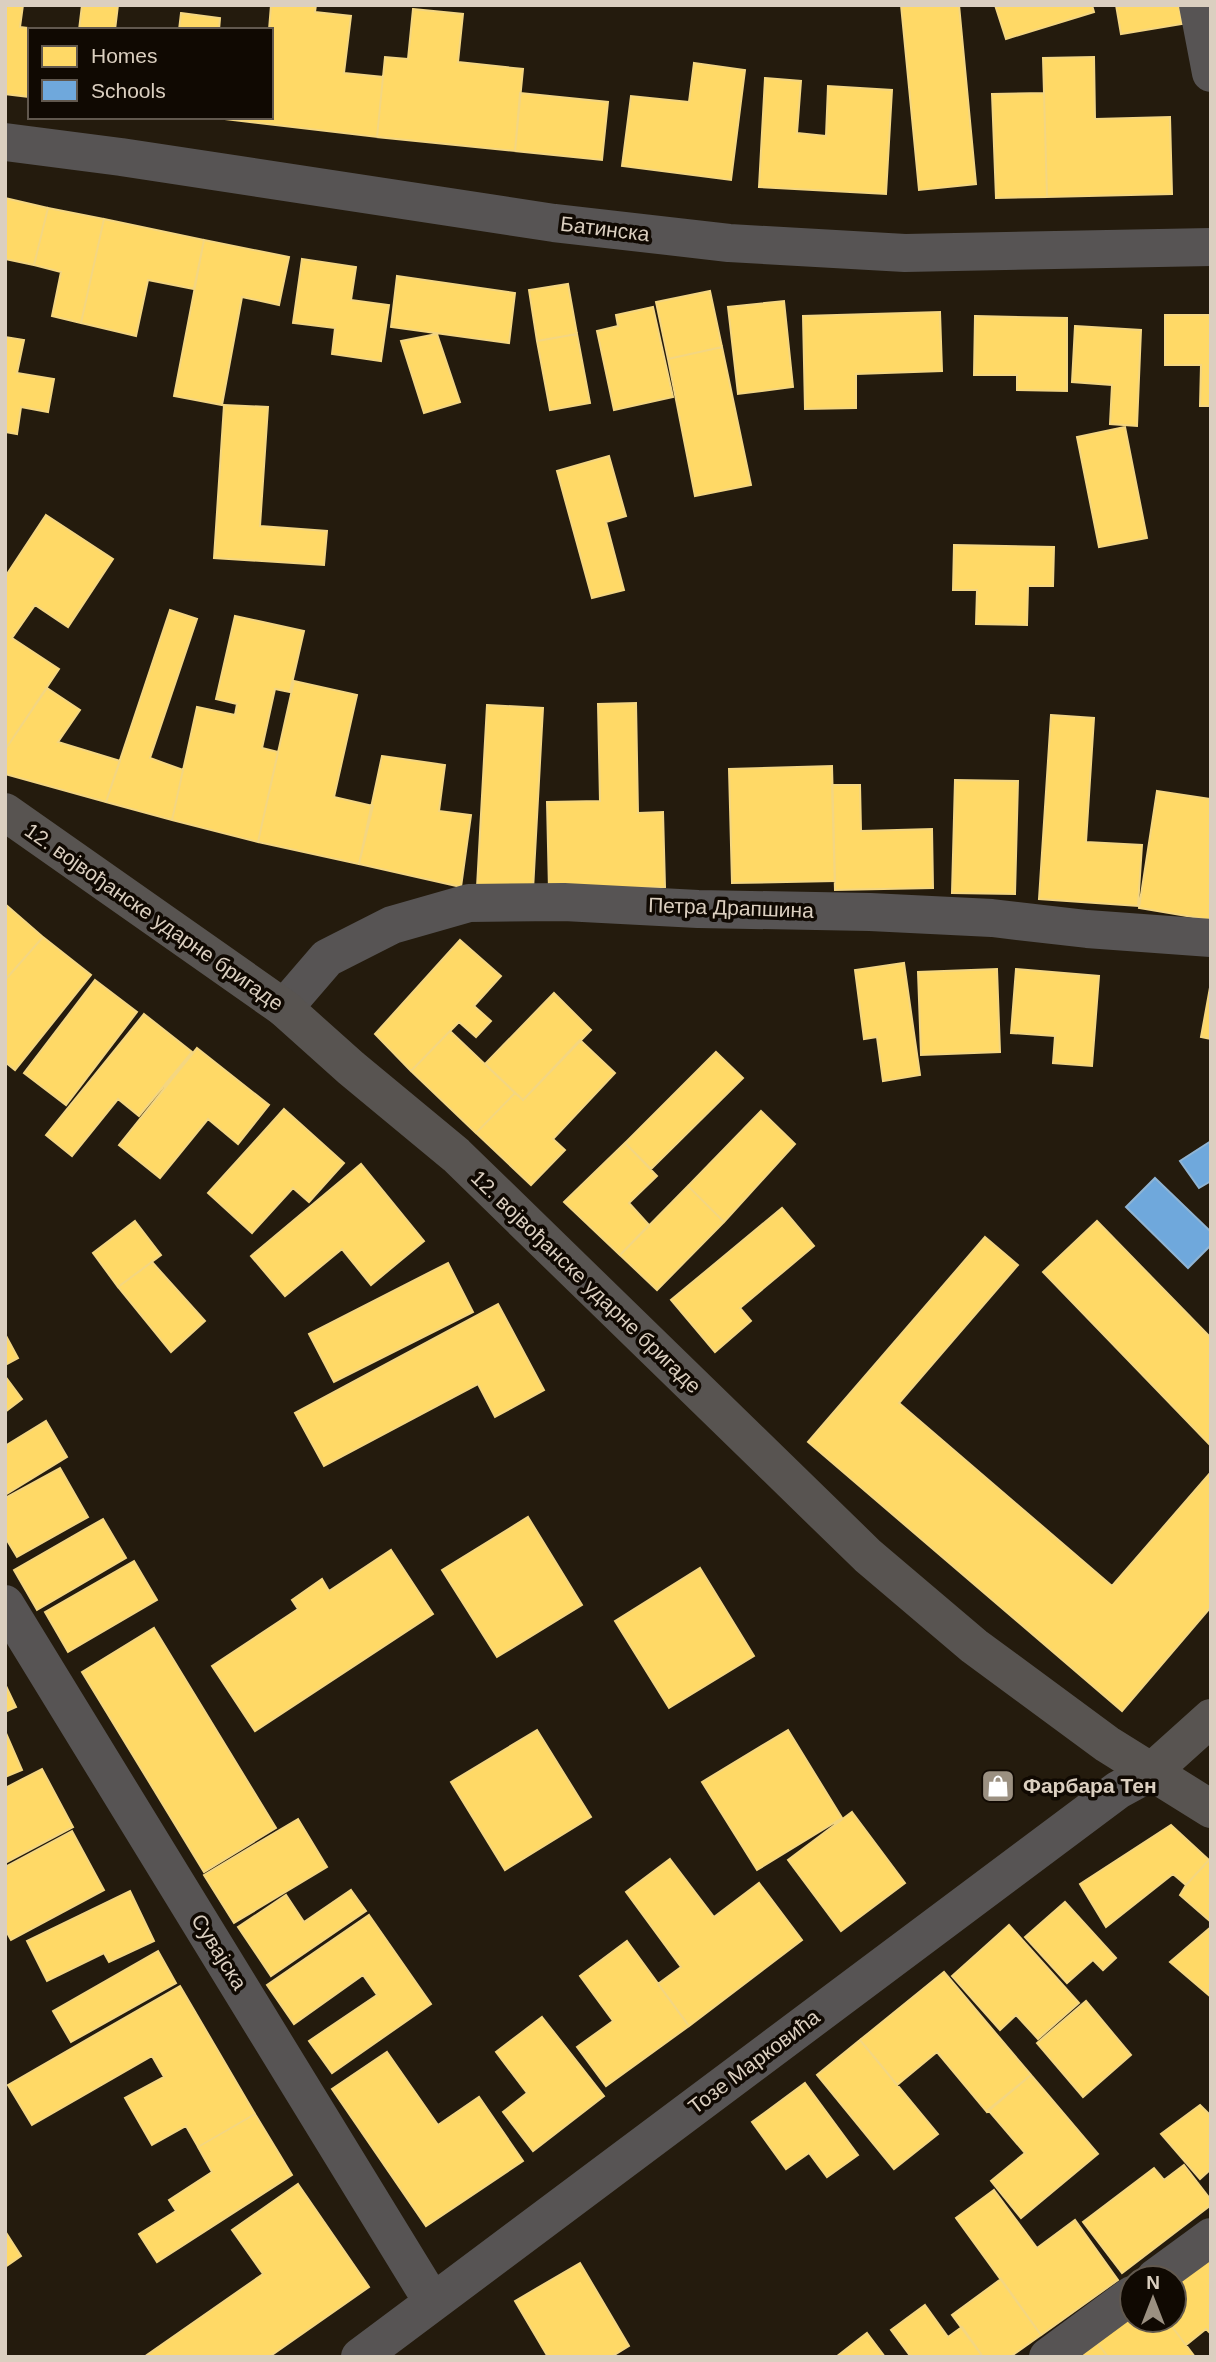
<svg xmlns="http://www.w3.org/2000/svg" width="1216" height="2362" font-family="Arial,sans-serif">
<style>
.homes{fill:#ffd966;stroke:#f4d681;stroke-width:2}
.schools{fill:#6fa8dc;stroke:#8fb4d4;stroke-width:2}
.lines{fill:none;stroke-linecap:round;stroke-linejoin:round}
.minor{stroke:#575454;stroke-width:38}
.major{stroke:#585451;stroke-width:38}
.labels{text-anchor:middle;stroke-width:7;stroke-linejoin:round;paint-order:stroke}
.street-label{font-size:21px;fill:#dbcfc0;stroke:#100902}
.poi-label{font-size:21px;font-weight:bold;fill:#dbcfc0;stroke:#100902;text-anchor:start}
</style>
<rect width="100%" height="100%" fill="#241b0d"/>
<path class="homes" d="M5 5H23L20 27 44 30H30V97L5 94Z
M82 5H118L115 30H79Z
M271 5H316L315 12 351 16 344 73 383 77 377 137 208 117H271V30H269Z
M901 5H959L976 184 919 190Z
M995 5H1092L1094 12 1006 39Z
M1116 5H1179L1182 24 1121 34Z
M413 9 463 14 458 62 523 69 515 151 377 137 385 57 408 59Z
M181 13 220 18 219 30H179Z
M1094 57 1095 119 1170 117 1172 194 1047 197 1043 58Z
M694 63 745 70 731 180 622 166 631 96 689 102Z
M765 78 801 81 797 133 826 136 828 86 892 90 886 194 759 187Z
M520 93 608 102 602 160 515 151Z
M1044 93 1047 197 996 198 992 94Z
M5 198 48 208 34 265 5 259Z
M48 208 104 219 81 323 52 316 61 272 34 265Z
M104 219 204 240 194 289 148 280 136 336 81 323Z
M204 240 289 257 279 305 242 297 222 405 174 396Z
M302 259 356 267 351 300 389 305 381 361 332 354 335 328 293 323Z
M397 276 515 293 509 343 391 327Z
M568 284 577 334 537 341 529 290Z
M710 291 722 347 668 359 656 302Z
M784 301 793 387 738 394 728 307Z
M653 307 673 397 614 410 597 331 618 326 616 315Z
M940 312 942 371 856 374V408L805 409 803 316Z
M1165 315H1211V406H1200L1201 365H1165Z
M975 316 1067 318V391L1017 390V375H974Z
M1075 326 1141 330 1137 426 1110 424 1112 385 1072 382Z
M437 334 460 402 424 413 401 341Z
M577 334 590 403 550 410 537 341Z
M5 337 24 340 17 373 54 379 48 412 21 407 17 434 5 432Z
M722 347 751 485 695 496 668 359Z
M224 405 268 407 260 526 327 531 324 565 214 558Z
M1125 427 1147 538 1099 547 1077 437Z
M609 456 626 516 606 522 624 590 592 598 557 471Z
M46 515 113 559 68 627 35 605 12 638 59 669 5 750V577Z
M954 545 1054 547 1053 586H1028L1027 625 976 624 977 590H953Z
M170 610 197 619 150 758 183 770 172 820 106 802Z
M235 616 304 631 290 692 275 689 262 748 278 752 258 842 172 820 197 707 235 715 237 704 216 699Z
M294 681 357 695 334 797 373 806 359 864 258 842Z
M47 688 80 710 58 742 120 761 106 802 5 774V750Z
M636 703 638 813 663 812 665 887 549 890 547 802 600 801 598 704Z
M487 705 543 708 533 890 477 887Z
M1051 715 1094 718 1086 842 1142 845 1138 906 1039 899Z
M382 756 445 765 439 811 471 815 461 887 359 864Z
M832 766 835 881 732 883 729 769Z
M955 780 1018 781 1015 894 952 893Z
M832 785H860L861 831 932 829 933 888 835 890Z
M1157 791 1211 799V920L1139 908Z
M5 904 43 937 7 978 5 976Z
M43 937 91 975 15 1070 5 1062V980Z
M460 940 501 976 474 1006 491 1021 476 1037 459 1022 411 1071 375 1034Z
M904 963 920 1075 883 1081 877 1037 864 1039 855 970Z
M997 969 1000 1052 921 1055 918 972Z
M1016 969 1099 976 1092 1066 1053 1063 1055 1036 1011 1033Z
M95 980 137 1012 66 1105 24 1073Z
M1211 982V1039L1201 1037Z
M554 993 591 1030 523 1100 485 1064Z
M144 1014 192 1052 139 1116 118 1099 72 1156 46 1135Z
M450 1031 515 1093 476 1133 411 1071Z
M580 1040 615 1073 553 1139 565 1150 531 1185 476 1133 515 1093 523 1100Z
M197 1048 269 1105 238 1144 208 1119 160 1178 119 1145Z
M716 1052 743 1078 651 1169 625 1143Z
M284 1109 344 1163 309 1202 293 1188 252 1233 208 1193Z
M761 1111 795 1144 724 1222 688 1186Z
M625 1143 657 1176 629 1203 649 1225 620 1255 564 1202Z
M361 1164 424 1241 371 1285 342 1249 285 1296 251 1256Z
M688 1186 724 1222 657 1290 620 1255Z
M782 1208 814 1246 740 1308 751 1321 715 1352 671 1300Z
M135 1221 161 1255 118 1287 93 1253Z
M1097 1221 1211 1338V1446L1043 1272Z
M985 1237 1018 1265 899 1403 1112 1586 1211 1472V1607L1122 1711 808 1442Z
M152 1262 205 1321 171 1352 118 1287Z
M448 1263 473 1312 334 1382 309 1334Z
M498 1304 544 1390 495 1417 478 1384 324 1466 295 1413Z
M5 1334 18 1358 5 1365Z
M5 1376 22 1399 5 1412Z
M46 1421 67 1457 5 1495V1446Z
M60 1468 88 1517 17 1557 5 1537V1498Z
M528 1517 582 1605 497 1657 442 1570Z
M103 1519 126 1558 37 1610 14 1570Z
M391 1550 433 1614 255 1731 212 1666 298 1609 292 1600 322 1579 329 1591Z
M134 1561 157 1600 68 1652 45 1612Z
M700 1568 754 1656 669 1708 615 1621Z
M154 1628 276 1828 204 1872 82 1672Z
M5 1684 16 1707 5 1712Z
M537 1730 591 1817 505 1870 451 1782Z
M788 1730 842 1818 757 1870 702 1782Z
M5 1731 22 1770 5 1777Z
M42 1769 73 1827 5 1863V1788Z
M852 1812 905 1883 841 1931 788 1860Z
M298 1819 327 1867 234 1923 204 1875Z
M1171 1825 1209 1860 1186 1885 1173 1874 1106 1927 1080 1884Z
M72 1831 104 1890 11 1940 5 1929V1867Z
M670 1859 714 1917 759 1883 802 1940 689 2026 658 1984 681 1967 626 1892Z
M1209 1860 1211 1862V1922L1180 1895 1186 1885Z
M351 1890 366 1911 271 1976 238 1927 286 1895 304 1922Z
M130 1891 154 1941 109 1962 104 1953 47 1981 27 1941Z
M1065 1902 1116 1958 1103 1970 1093 1960 1067 1983 1025 1937Z
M369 1915 431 2004 332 2073 309 2041 377 1995 363 1975 294 2024 267 1985Z
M1009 1925 1079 2003 1038 2039 1016 2015 1000 2030 952 1976Z
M1211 1927V1997L1170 1962Z
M627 1941 689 2026 606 2086 577 2047 613 2021 580 1976Z
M158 1951 176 1983 71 2042 53 2011Z
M944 1972 1031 2075 987 2112 937 2052 897 2085 860 2040Z
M180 1986 255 2114 198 2147 186 2126 152 2145 125 2098 164 2077 152 2056 32 2125 8 2085Z
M1086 2001 1131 2055 1083 2097 1037 2043Z
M542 2017 604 2096 533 2151 503 2112 527 2093 496 2052Z
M860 2040 938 2134 894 2169 817 2075Z
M387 2052 438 2125 479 2097 523 2161 426 2226 332 2089Z
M1031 2075 1098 2154 1021 2218 991 2181 1025 2153 988 2110Z
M805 2083 858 2155 827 2177 809 2153 786 2169 752 2122Z
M1200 2105 1211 2116V2169L1200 2179 1161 2134Z
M255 2114 292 2175 157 2262 139 2234 176 2211 169 2200 212 2172 198 2147Z
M1184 2165 1211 2200V2205L1122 2273 1083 2222 1154 2168 1164 2180Z
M298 2184 369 2287 269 2357H144L263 2274 232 2230Z
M994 2190 1037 2248 1075 2220 1118 2280 1041 2335 956 2218Z
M5 2231 21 2256 5 2267Z
M1211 2251V2334L1206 2329 1186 2345 1167 2320H1174V2278Z
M580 2263 629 2346 611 2357H548L515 2301Z
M1001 2279 1041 2335 1010 2357H983L952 2315Z
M925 2305 948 2337 962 2327 983 2357H911L891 2330Z
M1132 2310V2320H1167L1195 2357H1108L1095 2340Z
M867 2333 885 2357H836Z
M1095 2340 1108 2357H1072Z"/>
<path class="schools" d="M1211 1141V1181L1199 1188 1180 1161Z
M1155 1178 1211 1232V1245L1188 1268 1126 1207Z"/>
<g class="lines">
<path class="minor" d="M1198 5 1211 73
M5 142 121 157 554 223 729 243 905 253 1211 247
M284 1008 327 958 392 925 469 903 564 902 698 909 870 912 992 918 1087 929 1211 938
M5 1604 432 2301
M1155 2278 1211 2237
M360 2357 1118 1790 1151 1772
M1048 2357 1132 2295"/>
<path class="major" d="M5 812 284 1008 351 1068 456 1155 868 1556 974 1646 1107 1744 1211 1809
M1151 1772 1211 1718"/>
</g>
<defs>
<g id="shop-square" transform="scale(1.75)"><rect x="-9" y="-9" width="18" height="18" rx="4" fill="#9b9081" stroke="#100902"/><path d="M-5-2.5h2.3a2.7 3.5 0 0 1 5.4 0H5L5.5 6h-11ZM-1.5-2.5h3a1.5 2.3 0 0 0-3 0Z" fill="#fff"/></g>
</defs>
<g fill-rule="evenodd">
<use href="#shop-square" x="998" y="1786"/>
</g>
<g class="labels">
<g class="street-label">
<text transform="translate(605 229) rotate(7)" y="7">Батинска</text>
<text transform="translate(731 908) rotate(2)" y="7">Петра Драпшина</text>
<text transform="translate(154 917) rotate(35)" y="7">12. војвођанске ударне бригаде</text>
<text transform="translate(586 1282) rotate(44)" y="7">12. војвођанске ударне бригаде</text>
<text transform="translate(219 1952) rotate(58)" y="7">Сувајска</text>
<text transform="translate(754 2062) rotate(-37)" y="7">Тозе Марковића</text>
</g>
<g class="poi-label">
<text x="1023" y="1793">Фарбара Тен</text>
</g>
</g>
<rect width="1216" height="2362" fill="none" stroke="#dbcfc0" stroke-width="14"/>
<rect x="28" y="28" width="245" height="91" fill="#100902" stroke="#61584e" stroke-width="2"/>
<rect x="42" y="46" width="35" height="21" fill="#ffd966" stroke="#61584e" stroke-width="2"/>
<text x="91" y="63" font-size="21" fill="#dbcfc0">Homes</text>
<rect x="42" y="80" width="35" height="21" fill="#6fa8dc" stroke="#61584e" stroke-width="2"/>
<text x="91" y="98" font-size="21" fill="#dbcfc0">Schools</text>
<g transform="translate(1153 2299)"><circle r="33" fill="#100902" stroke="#61584e" stroke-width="2"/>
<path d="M0-5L12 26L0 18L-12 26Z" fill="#9b9081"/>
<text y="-10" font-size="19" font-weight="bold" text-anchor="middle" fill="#dbcfc0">N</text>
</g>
</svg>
